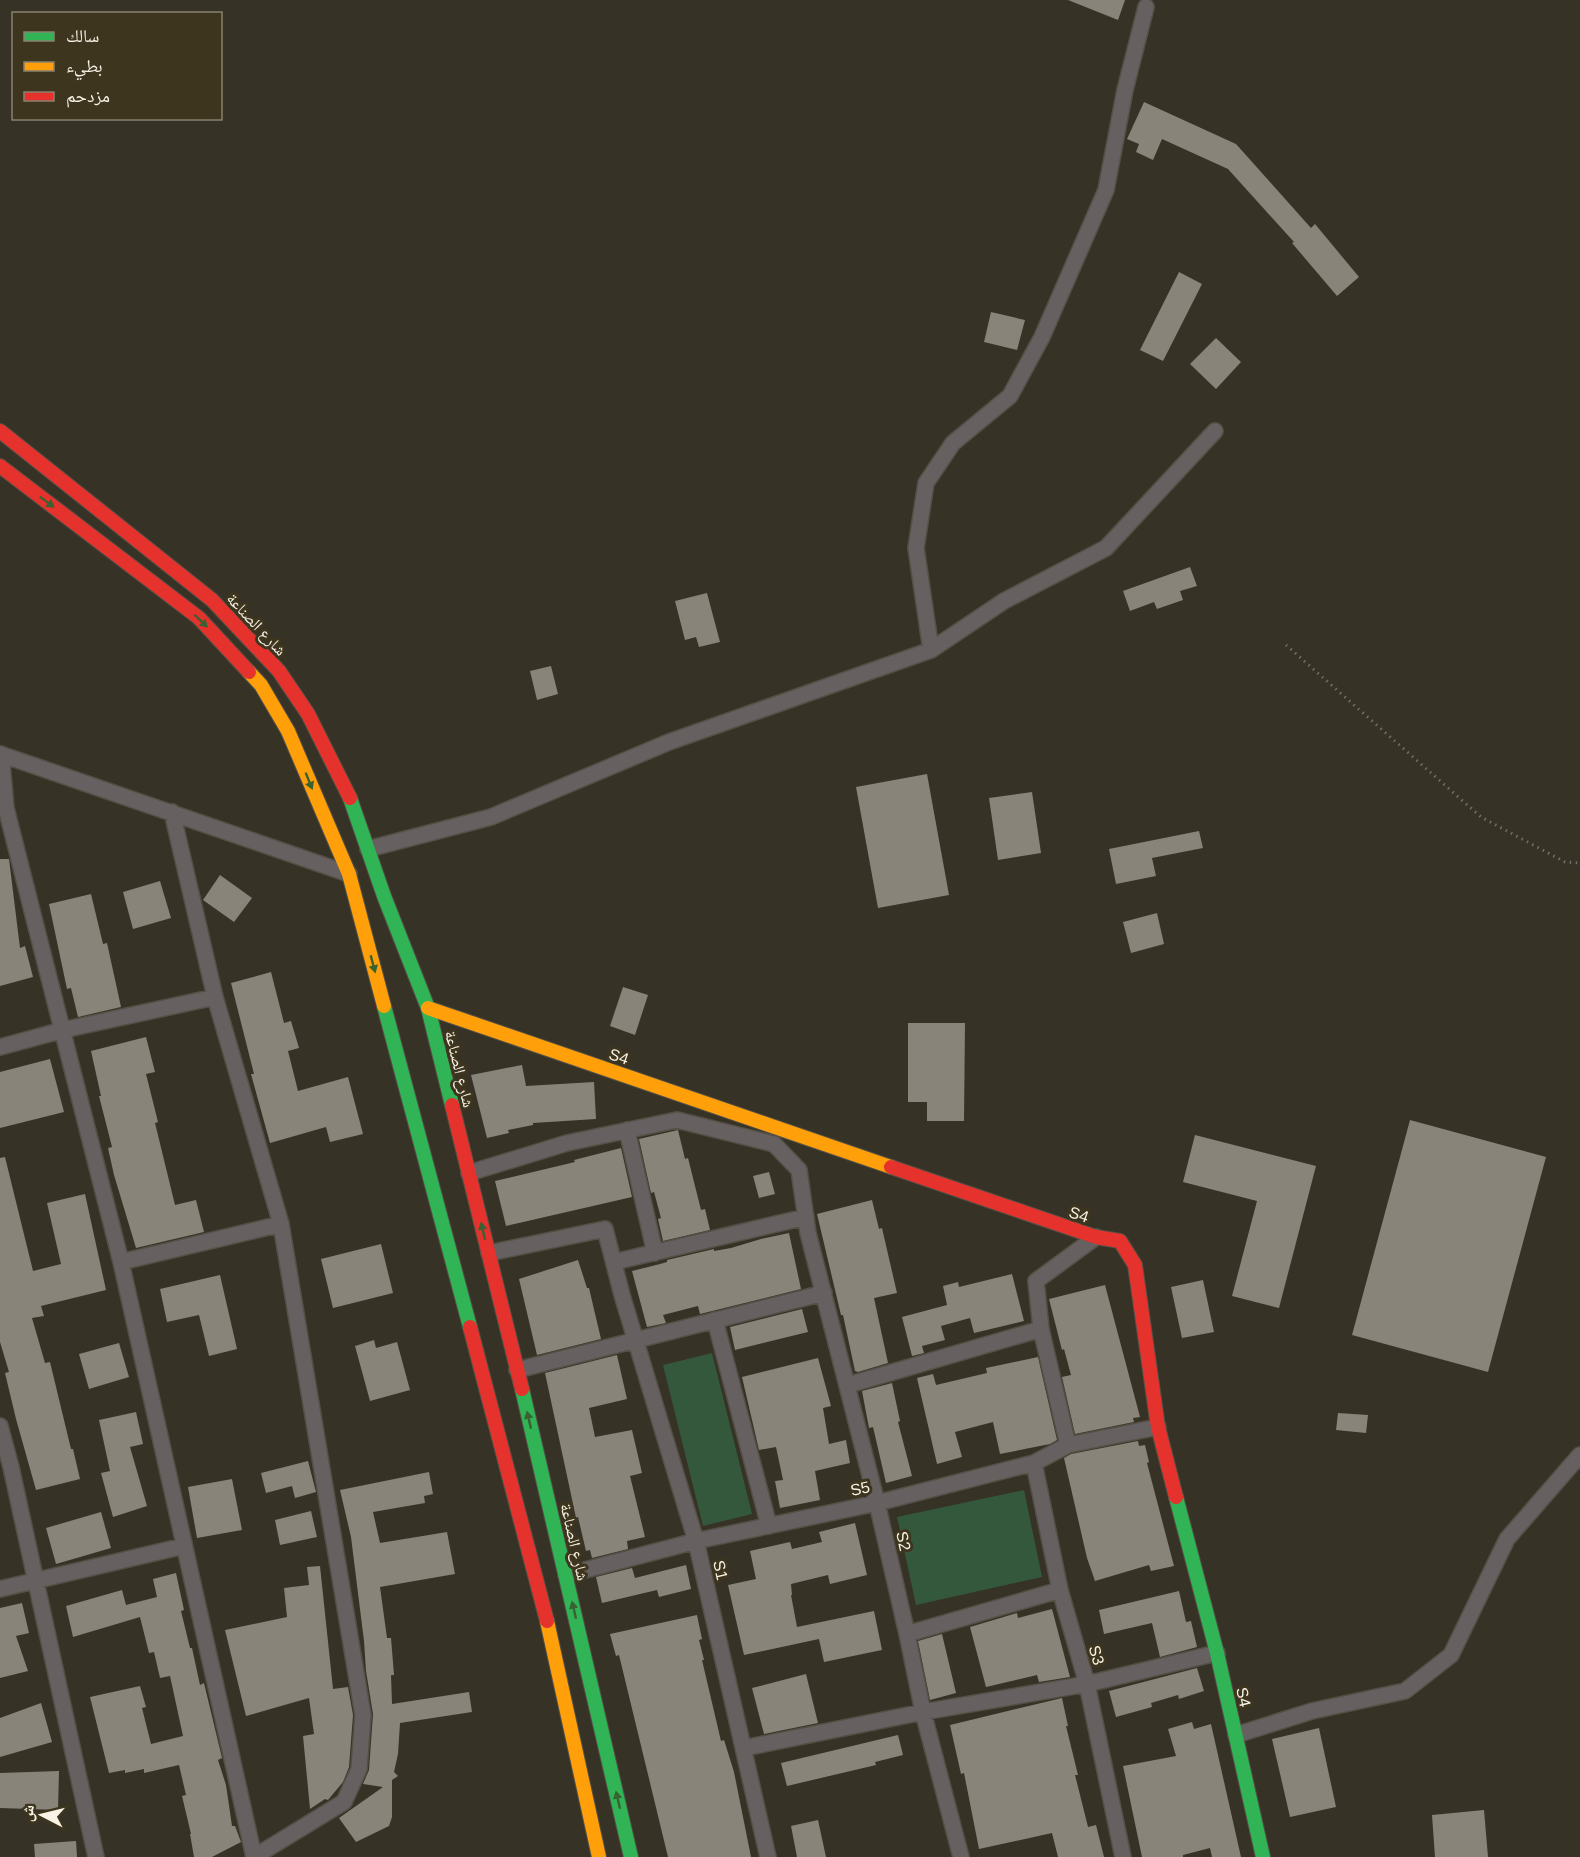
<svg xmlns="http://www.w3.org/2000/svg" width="1580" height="1857" font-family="Helvetica,'Noto Naskh Arabic',sans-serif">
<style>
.green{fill:#34583b}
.building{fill:#88847a}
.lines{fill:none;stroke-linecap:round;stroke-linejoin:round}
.street-casing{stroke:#545046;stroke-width:18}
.fast-casing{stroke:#545046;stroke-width:16}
.slow-casing{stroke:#545046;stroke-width:16}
.jam-casing{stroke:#545046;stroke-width:16}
.path{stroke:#726e6b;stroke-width:3;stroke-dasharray:1.5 4.5;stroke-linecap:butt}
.street{stroke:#666160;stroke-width:15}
.fast{stroke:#30b455;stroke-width:14}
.slow{stroke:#ff9f0a;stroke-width:14}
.jam{stroke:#e5322d;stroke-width:14}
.oneway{fill:#396132}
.labels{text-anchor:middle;stroke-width:6;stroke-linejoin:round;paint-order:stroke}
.street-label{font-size:16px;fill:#f8f3e6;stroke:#3e351f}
</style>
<rect width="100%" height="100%" fill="#373226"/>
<path class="green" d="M712 1353 752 1514 703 1526 663 1365Z
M1024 1490 1042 1577 916 1605 897 1517Z"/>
<path class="building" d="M1068 0H1125L1118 20Z
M1144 102 1236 144 1311 228 1315 224 1359 277 1337 296 1292 243 1294 242 1228 169 1162 139 1153 160 1136 152 1139 144 1127 139Z
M1179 272 1202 284 1163 361 1140 350Z
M991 312 1025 320 1017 350 984 342Z
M1216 338 1241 362 1216 389 1190 364Z
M1190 567 1197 586 1180 591 1183 600 1157 609 1154 602 1130 611 1123 591Z
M707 593 720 642 699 647 696 637 685 640 675 601Z
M551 666 558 694 537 700 530 671Z
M927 774 949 895 878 908 856 787Z
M1032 792 1041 853 998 860 989 798Z
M1199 831 1203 848 1152 858 1156 876 1116 884 1109 849Z
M0 859H9L20 948 25 946 33 977 0 986Z
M220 875 252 898 234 922 203 900Z
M160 881 171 918 133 929 123 892Z
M91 894 103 944 107 943 121 1007 78 1017 71 988 67 989 49 904Z
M1157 913 1164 944 1131 953 1123 922Z
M271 972 284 1023 291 1021 299 1048 288 1051 298 1091 348 1077 363 1134 330 1142 326 1127 270 1143 251 1074H254L231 983Z
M623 987 648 995 635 1035 610 1026Z
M908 1023H965L964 1121H927V1102H908Z
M146 1037 155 1072 146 1074 158 1122 155 1123 175 1205 196 1200 204 1232 136 1248 114 1175 108 1148 112 1147 99 1096H101L91 1051Z
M50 1059 64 1112 0 1128V1072Z
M522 1065 526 1086 594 1082 596 1119 533 1123V1125L508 1130 509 1133 487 1138 471 1075Z
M1410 1120 1546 1157 1488 1372 1352 1335Z
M678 1130 685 1159 688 1158 701 1210 705 1209 710 1230 663 1241 658 1219 661 1218 654 1192 651 1193 639 1139Z
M1195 1135 1316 1166 1279 1308 1232 1296 1257 1201 1183 1182Z
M621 1148 632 1197 506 1226 495 1181 575 1162 574 1160Z
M5 1157 33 1271 61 1264 47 1203 85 1194 106 1290 41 1306 44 1316 32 1318 45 1363 50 1362 71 1449H73L80 1479 36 1490 16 1419 5 1373 9 1372 0 1342V1158Z
M769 1172 775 1194 759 1198 753 1176Z
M872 1200 879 1229 882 1228 897 1293 874 1298 888 1363 858 1372 855 1371 843 1315H841L817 1214Z
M789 1233 801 1289 700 1314 698 1306 663 1315 666 1323 647 1327 632 1271 660 1264 667 1262V1260L714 1249V1251L731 1248 761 1239Z
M381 1244 393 1293 333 1308 321 1259Z
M578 1260 587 1288H589L601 1339 537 1355 519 1279Z
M1012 1274 1024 1321 974 1333 970 1318 941 1326 945 1340 922 1346 924 1353 912 1356 902 1317 947 1305 943 1286 958 1282 959 1287Z
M220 1275 237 1349 209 1356 199 1315 167 1322 160 1289Z
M1203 1280 1214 1332 1182 1338 1171 1287Z
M1105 1285 1140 1417 1133 1418 1134 1422 1075 1434 1062 1377 1071 1375 1064 1349 1062 1350 1049 1299Z
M802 1309 808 1332 735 1350 730 1327Z
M374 1340 376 1348 397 1342 410 1390 370 1401 355 1346Z
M119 1343 129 1377 89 1389 79 1354Z
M617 1355 627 1399 589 1408 595 1437 632 1430 642 1473 630 1476 645 1537 627 1541 628 1549 592 1558 590 1550 586 1551 578 1517 576 1518 545 1373Z
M1038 1357 1057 1440 1050 1444 1000 1454 993 1422 955 1432 962 1457 937 1464 917 1378 933 1374 936 1385 987 1373 986 1368Z
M818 1358 831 1406 823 1408 829 1444 846 1440 850 1463 815 1471 820 1500 780 1508 775 1481 783 1480 776 1447 759 1450 742 1377Z
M892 1383 900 1421 898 1422 912 1476 886 1483 873 1427 869 1428 862 1391Z
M136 1412 143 1444 130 1447 147 1506 113 1517 101 1473 110 1471 99 1420Z
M1338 1413 1368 1415 1366 1433 1336 1430Z
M1138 1441 1139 1446 1145 1445 1149 1462 1147 1463 1174 1566 1151 1571 1149 1565 1095 1581 1087 1558 1064 1458 1071 1454Z
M308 1461 316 1492 295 1498 292 1486 266 1493 261 1473Z
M429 1472 433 1494 424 1496 425 1503 373 1512 380 1543 447 1532 455 1574 380 1587 387 1638H391L394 1675H391L392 1704 469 1692 472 1712 400 1723 398 1754 394 1772 398 1776 392 1780V1817L389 1826 356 1842 339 1818 383 1787 363 1784 369 1770 373 1714 366 1671 364 1641 351 1537 340 1490Z
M232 1479 242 1530 197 1538 188 1487Z
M311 1511 317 1537 280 1545 275 1520Z
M101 1512 111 1548 56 1564 46 1528Z
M855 1523 867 1575 830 1584 828 1575 791 1584 792 1595H791L797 1627 874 1611 882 1650 824 1662 819 1639 744 1655 728 1585 756 1579 750 1551 790 1542 792 1549 822 1542 819 1532Z
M686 1565 691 1589 659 1597 657 1590 602 1603 596 1577 632 1568 635 1578Z
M320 1566 333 1689 348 1687 353 1715 349 1767 343 1782 328 1800 325 1799 310 1809 303 1736 314 1734 309 1698 246 1716 225 1630 287 1617 284 1588 309 1585 307 1567Z
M176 1573 184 1610 181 1611 190 1648H192L200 1685 204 1683 222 1758 218 1760 226 1785 232 1826H235L241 1842 212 1857H194L190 1834H191L182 1796 186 1795 179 1765 144 1773V1769L125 1773V1770L109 1773 90 1697 140 1686 146 1707 142 1708 151 1744 183 1736 170 1676 160 1678 154 1652 149 1653 140 1617 73 1637 66 1606 122 1590 126 1605 157 1597 153 1579Z
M1179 1591 1186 1622 1191 1621 1197 1647 1160 1657 1152 1623 1104 1634 1099 1610Z
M22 1603 29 1633 16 1636 28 1671 0 1678V1608Z
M1052 1609 1070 1677 1039 1682 1037 1675 986 1687 970 1627 1017 1613 1018 1618Z
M697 1615 702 1639 699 1640 704 1660H702L721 1741 724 1740 734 1772 751 1857H668L619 1655 616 1656 610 1634Z
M942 1634 956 1693 930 1700 918 1641Z
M1197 1668 1204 1691 1179 1699 1178 1695 1151 1703 1152 1707 1116 1717 1109 1691Z
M806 1674 818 1723 764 1734 752 1688Z
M1062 1698 1068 1726H1066L1078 1775H1075L1088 1827 1096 1825 1104 1857H1058L1052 1833 979 1849 964 1773 961 1774 950 1725Z
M41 1703 52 1742 0 1757V1718Z
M1192 1722 1194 1729 1211 1724 1241 1857H1212L1210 1848 1183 1855V1857H1142L1123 1766 1176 1756 1168 1729Z
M1319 1728 1336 1807 1290 1817 1272 1739Z
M898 1735 903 1755 875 1762 876 1765 787 1786 781 1763Z
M59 1771 58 1810 0 1808V1773Z
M1484 1810 1488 1857H1435L1432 1815Z
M818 1820 826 1857H797L791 1826Z
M76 1841 77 1857H35L34 1844Z"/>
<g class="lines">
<g class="street-casing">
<path id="street" d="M931 650 916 548 926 483 953 443 1010 396 1042 337 1106 190 1125 90 1146 7
M0 754 349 874
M1 754 6 808 121 1262 254 1857
M172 812 215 997 281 1224 363 1715 359 1769 344 1802 254 1857
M368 849 491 817 669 742 931 650 1004 601 1106 548 1215 431
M0 1047 63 1030 215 997
M627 1130 655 1253
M469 1173 567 1143 677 1120 774 1144 799 1170 808 1233 877 1503 907 1634 923 1712 961 1857
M489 1253 605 1229 622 1295 696 1541 768 1857
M121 1262 281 1224
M614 1262 806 1217
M715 1320 769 1526
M517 1370 824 1293
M848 1385 1041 1329
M0 1426 11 1467 96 1857
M1068 1445 1041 1329 1036 1281 1096 1237
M1034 1463 1060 1590 1087 1684 1123 1857
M566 1575 696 1541 877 1503 1034 1463 1068 1445 1158 1427
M0 1589 184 1546
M907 1634 1060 1590
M1236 1735 1312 1711 1405 1691 1451 1655 1507 1539 1580 1455
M744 1748 923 1712 1087 1684 1217 1653"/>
</g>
<g class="fast-casing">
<path id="fast" d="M350 798 384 896 428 1008 452 1105
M384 1006 470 1327
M522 1389 631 1857
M1176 1497 1217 1653 1263 1857"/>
</g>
<g class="slow-casing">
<path id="slow" d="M249 672 261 685 288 731 349 874 384 1006
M428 1008 891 1167
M547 1621 599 1857"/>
</g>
<g class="jam-casing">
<path id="jam" d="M0 431 212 600 279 671 308 714 350 798
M0 466 199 618 249 672
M452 1105 522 1389
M891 1167 1096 1237 1120 1241 1135 1265 1158 1427 1176 1497
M470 1327 547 1621"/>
</g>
<path class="path" d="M1286 645 1481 817 1565 862 1580 863"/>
<use href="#street" class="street"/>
<use href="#fast" class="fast"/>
<use href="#slow" class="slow"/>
<use href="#jam" class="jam"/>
</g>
<defs><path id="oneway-solid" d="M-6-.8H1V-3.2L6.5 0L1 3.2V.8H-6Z" transform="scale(1.5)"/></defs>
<g class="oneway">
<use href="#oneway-solid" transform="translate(47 502) rotate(37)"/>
<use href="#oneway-solid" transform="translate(201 621) rotate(44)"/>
<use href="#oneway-solid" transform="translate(309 781) rotate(68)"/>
<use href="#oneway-solid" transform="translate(373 964) rotate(75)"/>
<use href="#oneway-solid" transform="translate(483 1231) rotate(-103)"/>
<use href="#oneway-solid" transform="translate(529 1420) rotate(-103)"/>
<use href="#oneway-solid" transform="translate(574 1610) rotate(-103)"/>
<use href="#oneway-solid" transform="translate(618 1800) rotate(-103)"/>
</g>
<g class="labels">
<g class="street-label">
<text transform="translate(257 624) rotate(47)" y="6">شارع الصناعة</text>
<text transform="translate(619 1056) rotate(19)" y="6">S4</text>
<text transform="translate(460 1069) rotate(76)" y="6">شارع الصناعة</text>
<text transform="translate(1079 1214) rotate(19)" y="6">S4</text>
<text transform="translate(860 1488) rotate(-12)" y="6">S5</text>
<text transform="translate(904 1541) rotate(77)" y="6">S2</text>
<text transform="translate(575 1542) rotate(77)" y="6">شارع الصناعة</text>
<text transform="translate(721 1570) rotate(77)" y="6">S1</text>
<text transform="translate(1097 1655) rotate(74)" y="6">S3</text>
<text transform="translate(1244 1697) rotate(77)" y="6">S4</text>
</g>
</g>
<rect x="12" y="12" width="210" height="108" fill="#3e351f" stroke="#88816f" stroke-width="1.5"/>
<rect x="24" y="32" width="30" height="9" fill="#30b455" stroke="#88816f" stroke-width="1.5"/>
<text x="66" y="42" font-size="18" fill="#f8f3e6">سالك</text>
<rect x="24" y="62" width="30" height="9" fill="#ff9f0a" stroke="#88816f" stroke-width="1.5"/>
<text x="66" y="72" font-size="18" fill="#f8f3e6">بطيء</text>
<rect x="24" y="92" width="30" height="9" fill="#e5322d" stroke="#88816f" stroke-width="1.5"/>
<text x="66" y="102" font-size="18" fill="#f8f3e6">مزدحم</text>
<g transform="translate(42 1815) rotate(277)" stroke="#3e351f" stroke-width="4.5" paint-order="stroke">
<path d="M0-4.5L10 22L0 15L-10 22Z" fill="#f8f3e6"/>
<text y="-9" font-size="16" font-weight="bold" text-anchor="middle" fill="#f8f3e6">ش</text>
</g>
</svg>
